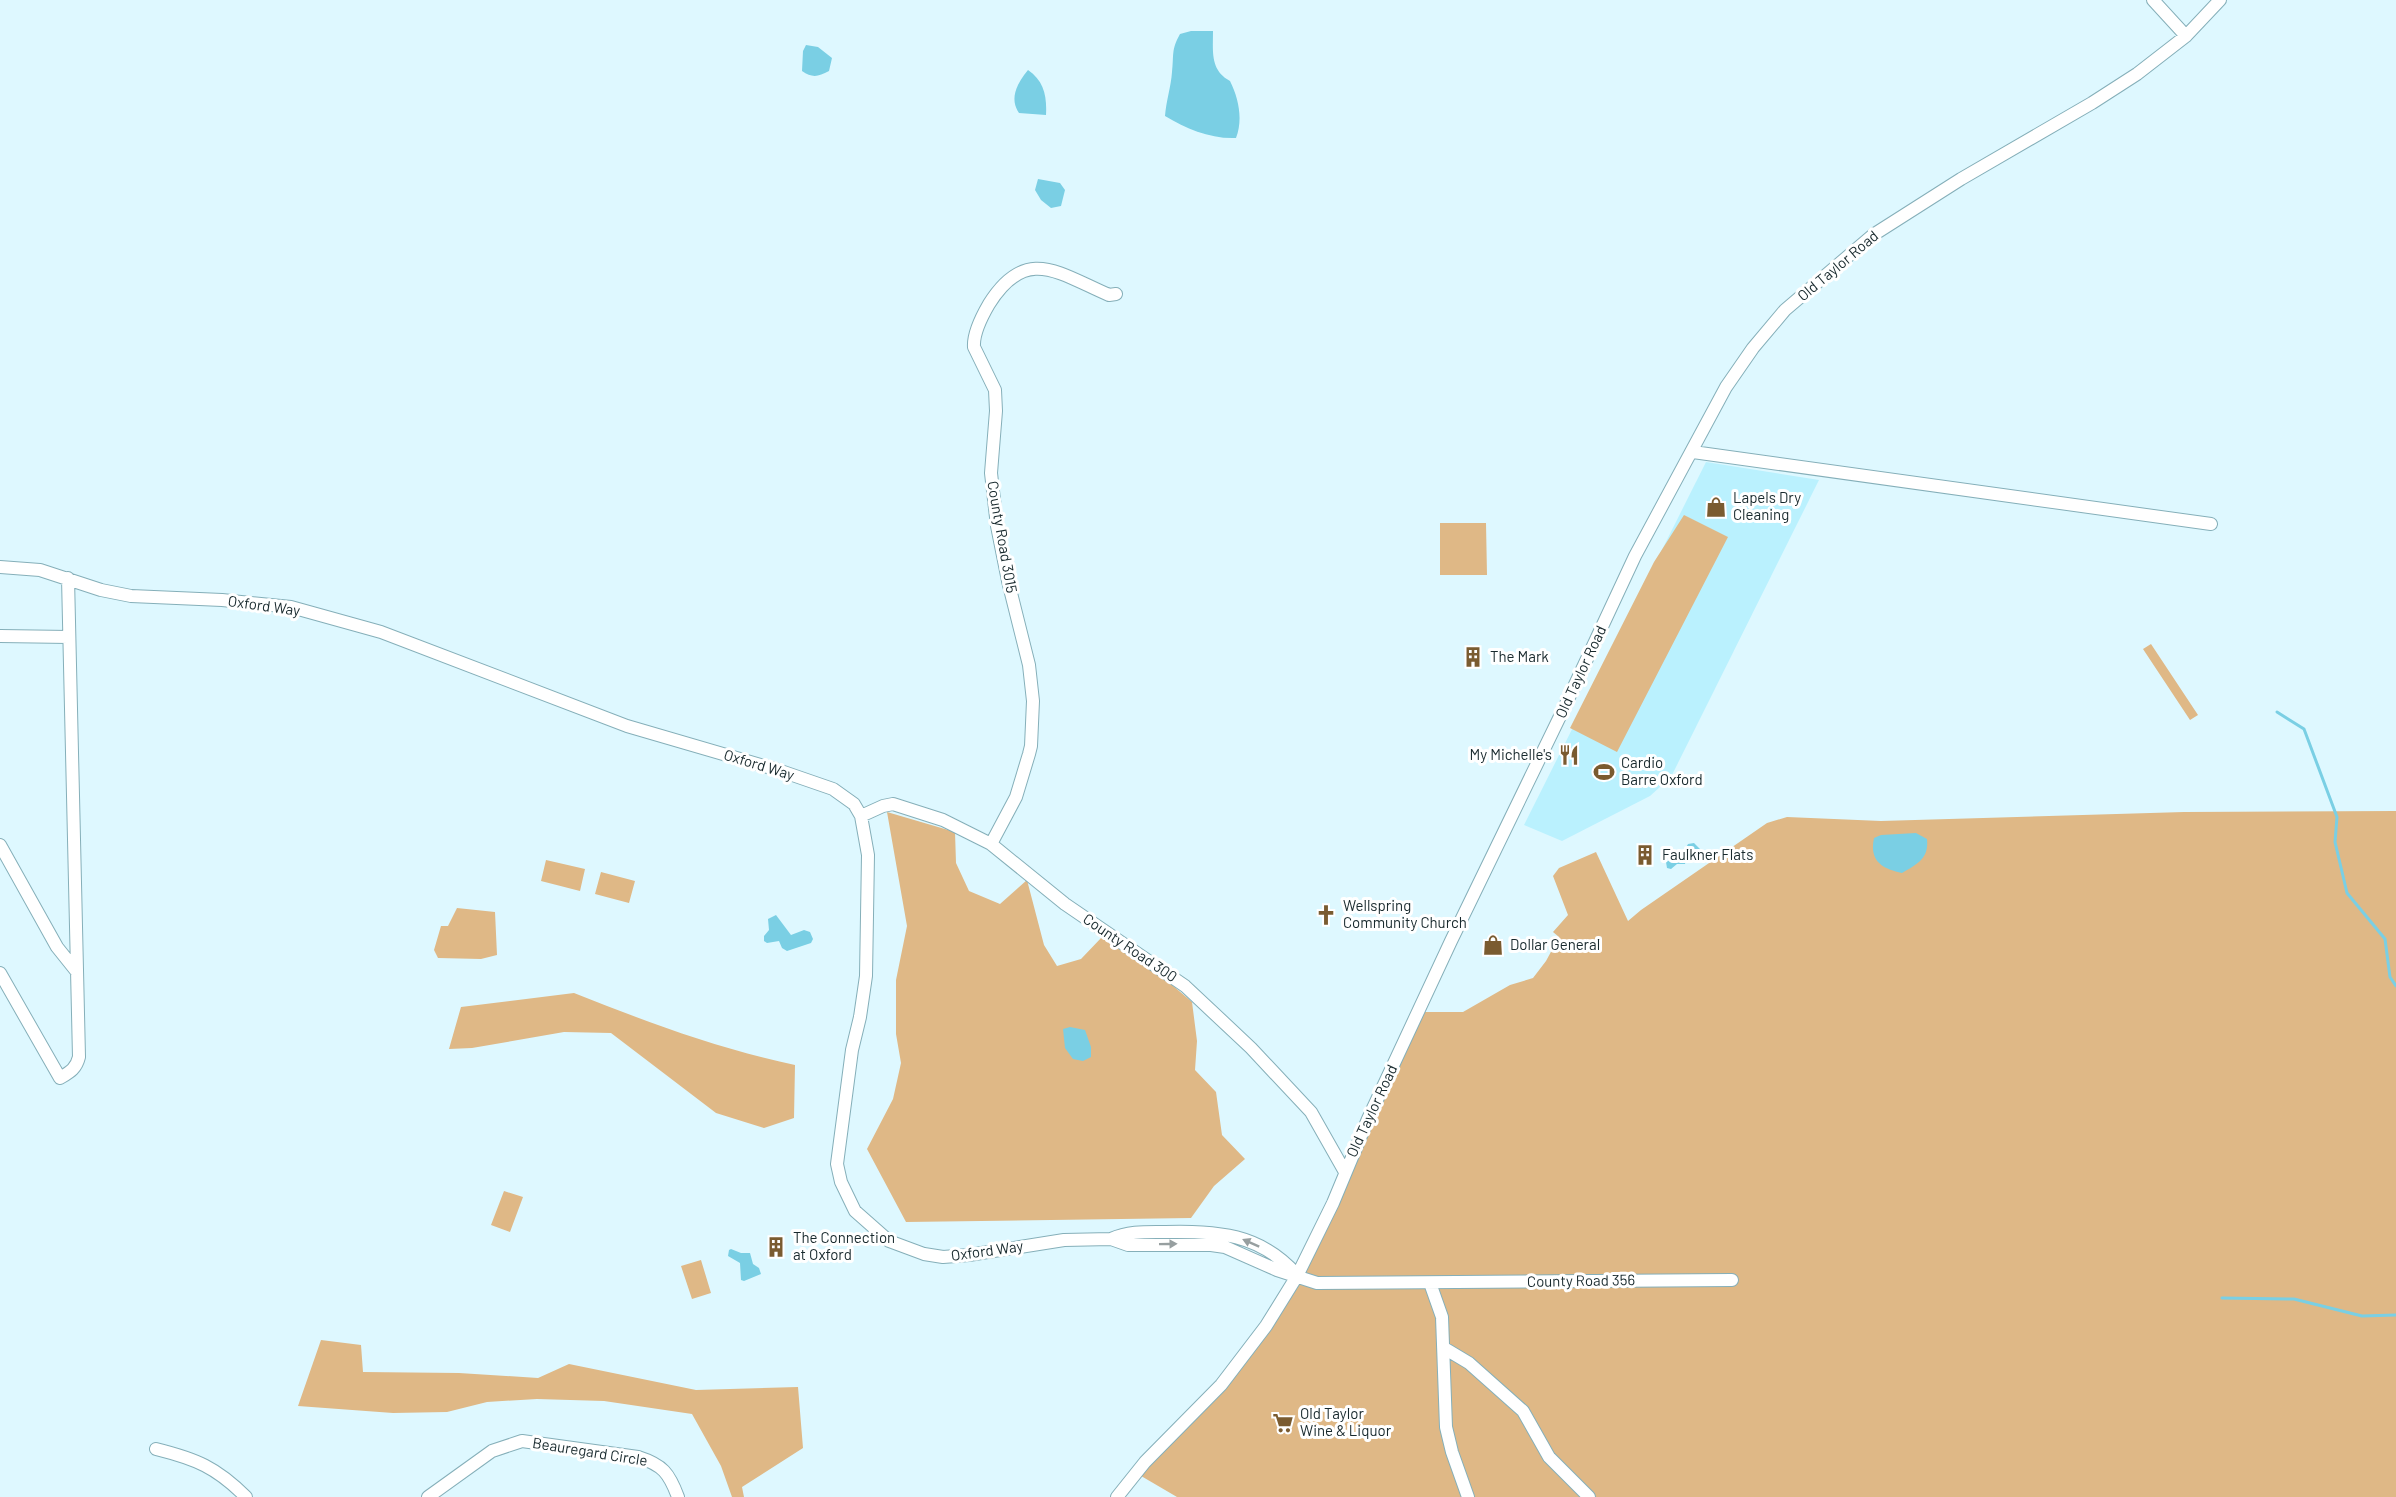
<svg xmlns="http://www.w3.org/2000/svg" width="2396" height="1497" font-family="Barlow,sans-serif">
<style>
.built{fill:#baf1fe}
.green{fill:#dfb886}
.water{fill:#7acfe4}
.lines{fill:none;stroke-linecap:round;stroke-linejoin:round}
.stream{stroke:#7acfe4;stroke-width:3}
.minor-casing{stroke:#85afb9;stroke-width:14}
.minor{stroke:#fff;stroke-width:12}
.oneway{fill:#979fa0}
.labels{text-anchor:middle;stroke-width:6;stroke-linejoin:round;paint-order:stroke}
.street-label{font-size:15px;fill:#18292d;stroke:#fff}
.poi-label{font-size:15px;fill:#18292d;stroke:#fff;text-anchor:start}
</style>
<rect width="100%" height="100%" fill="#def8ff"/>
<path class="built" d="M1706 462 1819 480 1671 777 1650 796 1562 841 1524 825Z"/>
<path class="green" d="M1684 515 1728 537 1617 752 1570 728 1654 562Z
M1440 523H1486L1487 575H1440Z
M2151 644 2198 715 2190 720 2143 649Z
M2396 811V1497H1177L1136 1473 1218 1388 1297 1276 1418 1012H1463L1510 985 1533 978 1546 961 1559 937 1553 932 1568 915 1553 876 1559 868 1596 852 1628 921 1641 910 1767 823 1787 817 1881 821 2184 812Z
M887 812 955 832 956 863 969 891 1000 904 1027 880 1044 945 1057 966 1081 959 1102 937 1151 967 1192 1002 1197 1041 1195 1070 1216 1092 1222 1135 1245 1159 1214 1186 1191 1218 906 1222 867 1149 893 1099 901 1063 896 1034V980L907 926Z
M546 860 585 869 580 891 541 881Z
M601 872 635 881 629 903 595 894Z
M457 908 495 912 497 955 481 959 438 958 434 950 441 926H448Z
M574 993C647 1022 719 1049 795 1065L794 1118 764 1128 716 1113 611 1033 564 1032 472 1048 449 1049 461 1007Z
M504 1191 523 1197 510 1232 491 1225Z
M701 1260 711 1293 692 1299 681 1266Z
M321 1340 361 1345 363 1372 459 1373 538 1378 569 1364 696 1390 798 1387 803 1448 742 1487 744 1497H732L721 1466 692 1414 604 1401 537 1399 487 1402 447 1412 393 1413 298 1406Z"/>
<path class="water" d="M1191 31H1213C1213 52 1210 70 1230 81 1239 99 1243 120 1236 138 1210 139 1187 129 1165 116 1166 101 1171 87 1172 72 1174 55 1171 50 1180 34Z
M806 45 818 47 832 58 829 71C818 77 812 78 802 71L803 51Z
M1028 70C1044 81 1047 96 1046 115L1019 113C1009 99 1017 83 1028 70Z
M1038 179 1060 183 1065 190 1061 206 1051 208 1041 200 1035 190Z
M1916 833 1927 839C1929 859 1917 864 1902 873 1882 869 1869 861 1874 838L1881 835Z
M1694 843 1700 849 1699 857 1686 859 1685 864H1677L1671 869 1667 868 1666 862 1672 859 1674 852 1683 853 1688 844Z
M776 915 791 935 804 930 810 932 813 939 811 943 787 951 782 948 779 941 767 943 764 941V936L769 930 768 919Z
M1070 1027 1085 1030 1091 1047V1057L1083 1061 1073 1059 1065 1048 1063 1029Z
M731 1249 741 1253H750L753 1264 759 1268 761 1274 744 1281 741 1280 740 1263 728 1256 729 1250Z"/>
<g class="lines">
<path class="stream" d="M2277 712 2304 729 2337 817 2335 842 2347 893 2385 939 2390 977 2396 986
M2222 1298 2294 1299 2362 1316 2396 1315"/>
<g class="minor-casing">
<path id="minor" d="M2153 0 2186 36
M1693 452 2211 524
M0 567 40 570 101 590 131 596 222 600 291 607 381 632 627 726 778 770 833 789 854 804 861 816 868 855 866 976 860 1017 852 1050 837 1164 841 1182 855 1211 889 1241 924 1254 943 1257 969 1255 1064 1240 1111 1239 1128 1245H1211L1225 1247 1277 1270 1317 1283 1732 1280
M0 636 69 637
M861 816 883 806 893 804 943 820 991 844 1065 904 1185 986 1251 1048 1311 1112 1345 1172
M991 844 1016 797 1029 754 1031 746 1033 701 1029 665 1008 581 997 526 991 473 996 411 995 390 974 347C973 333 982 316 989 304 1026 245 1058 273 1109 295L1116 294
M0 845 57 947 77 972
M0 973 60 1078C70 1072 76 1069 79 1057L68 578
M1111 1239C1129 1231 1146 1232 1165 1232 1217 1231 1260 1233 1297 1275
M1430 1283 1442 1317 1446 1427 1452 1452 1468 1497
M1444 1348 1469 1363 1523 1411 1549 1457 1589 1497
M156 1449C196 1459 216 1467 246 1497
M428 1497 492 1451 522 1441 638 1457C663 1465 669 1473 678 1497
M1117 1497 1145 1462 1221 1385 1266 1326 1297 1276 1333 1203 1368 1119 1451 941 1565 706 1635 556 1726 387 1753 348 1785 310 1873 235 1961 179 2092 103 2137 74 2186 36 2220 0"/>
</g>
<use href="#minor" class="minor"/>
</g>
<defs><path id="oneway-solid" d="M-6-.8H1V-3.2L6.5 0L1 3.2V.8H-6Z" transform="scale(1.5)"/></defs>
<g class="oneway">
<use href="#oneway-solid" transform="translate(1251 1243) rotate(-156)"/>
<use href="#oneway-solid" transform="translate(1168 1244) rotate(-1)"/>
</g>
<defs>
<g id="shop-bare" transform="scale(1.62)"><path d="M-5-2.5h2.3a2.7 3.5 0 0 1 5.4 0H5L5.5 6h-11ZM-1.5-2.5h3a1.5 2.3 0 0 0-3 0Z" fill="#7a5b30" stroke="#fff" stroke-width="2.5" paint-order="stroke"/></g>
<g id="building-bare" transform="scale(1.62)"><path d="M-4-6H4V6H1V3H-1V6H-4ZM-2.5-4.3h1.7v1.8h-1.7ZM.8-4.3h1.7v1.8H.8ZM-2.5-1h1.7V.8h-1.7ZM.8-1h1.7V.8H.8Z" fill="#7a5b30" stroke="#fff" stroke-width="2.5" paint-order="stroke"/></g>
<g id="restaurant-bare" transform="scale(1.62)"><path d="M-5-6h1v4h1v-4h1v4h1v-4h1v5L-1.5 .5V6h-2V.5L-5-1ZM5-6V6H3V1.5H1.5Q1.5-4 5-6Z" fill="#7a5b30" stroke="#fff" stroke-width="2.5" paint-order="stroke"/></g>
<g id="stadium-bare" transform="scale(1.62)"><path d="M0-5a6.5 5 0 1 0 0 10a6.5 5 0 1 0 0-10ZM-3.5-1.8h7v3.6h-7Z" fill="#7a5b30" stroke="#fff" stroke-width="2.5" paint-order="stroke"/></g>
<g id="church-bare" transform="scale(1.62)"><path d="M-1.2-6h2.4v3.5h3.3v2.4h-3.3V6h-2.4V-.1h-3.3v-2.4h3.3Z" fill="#7a5b30" stroke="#fff" stroke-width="2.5" paint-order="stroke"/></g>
<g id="supermarket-bare" transform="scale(1.62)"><path d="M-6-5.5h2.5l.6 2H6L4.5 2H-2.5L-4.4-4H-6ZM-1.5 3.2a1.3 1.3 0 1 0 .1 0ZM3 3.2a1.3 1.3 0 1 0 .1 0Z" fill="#7a5b30" stroke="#fff" stroke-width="2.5" paint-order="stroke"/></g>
</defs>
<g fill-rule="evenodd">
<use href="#shop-bare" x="1716" y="507"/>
<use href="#building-bare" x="1473" y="657"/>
<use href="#restaurant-bare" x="1569" y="755"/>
<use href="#stadium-bare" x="1604" y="772"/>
<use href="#building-bare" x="1645" y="855"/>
<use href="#church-bare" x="1326" y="915"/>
<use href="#shop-bare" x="1493" y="945"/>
<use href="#building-bare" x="776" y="1247"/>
<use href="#supermarket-bare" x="1283" y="1423"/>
</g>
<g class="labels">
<g class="street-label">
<text transform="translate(1838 266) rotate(-40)" y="5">Old Taylor Road</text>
<text transform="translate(1002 537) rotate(80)" y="5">County Road 3015</text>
<text transform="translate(264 606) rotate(8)" y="5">Oxford Way</text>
<text transform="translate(1581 672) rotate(-65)" y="5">Old Taylor Road</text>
<text transform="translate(759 765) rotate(17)" y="5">Oxford Way</text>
<text transform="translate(1130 948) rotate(34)" y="5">County Road 300</text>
<text transform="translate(1372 1111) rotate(-65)" y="5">Old Taylor Road</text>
<text transform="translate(987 1251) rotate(-8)" y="5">Oxford Way</text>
<text transform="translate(1581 1281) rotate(-1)" y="5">County Road 356</text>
<text transform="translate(590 1452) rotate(9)" y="5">Beauregard Circle</text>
</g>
<g class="poi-label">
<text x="1733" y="503">Lapels Dry<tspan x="1733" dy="17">Cleaning</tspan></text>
<text x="1490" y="662">The Mark</text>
<text x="1552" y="760" text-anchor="end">My Michelle's</text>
<text x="1621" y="768">Cardio<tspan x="1621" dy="17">Barre Oxford</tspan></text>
<text x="1662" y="860">Faulkner Flats</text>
<text x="1343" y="911">Wellspring<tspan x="1343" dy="17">Community Church</tspan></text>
<text x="1510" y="950">Dollar General</text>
<text x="793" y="1243">The Connection<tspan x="793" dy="17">at Oxford</tspan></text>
<text x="1300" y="1419">Old Taylor<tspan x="1300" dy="17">Wine &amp; Liquor</tspan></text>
</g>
</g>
</svg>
